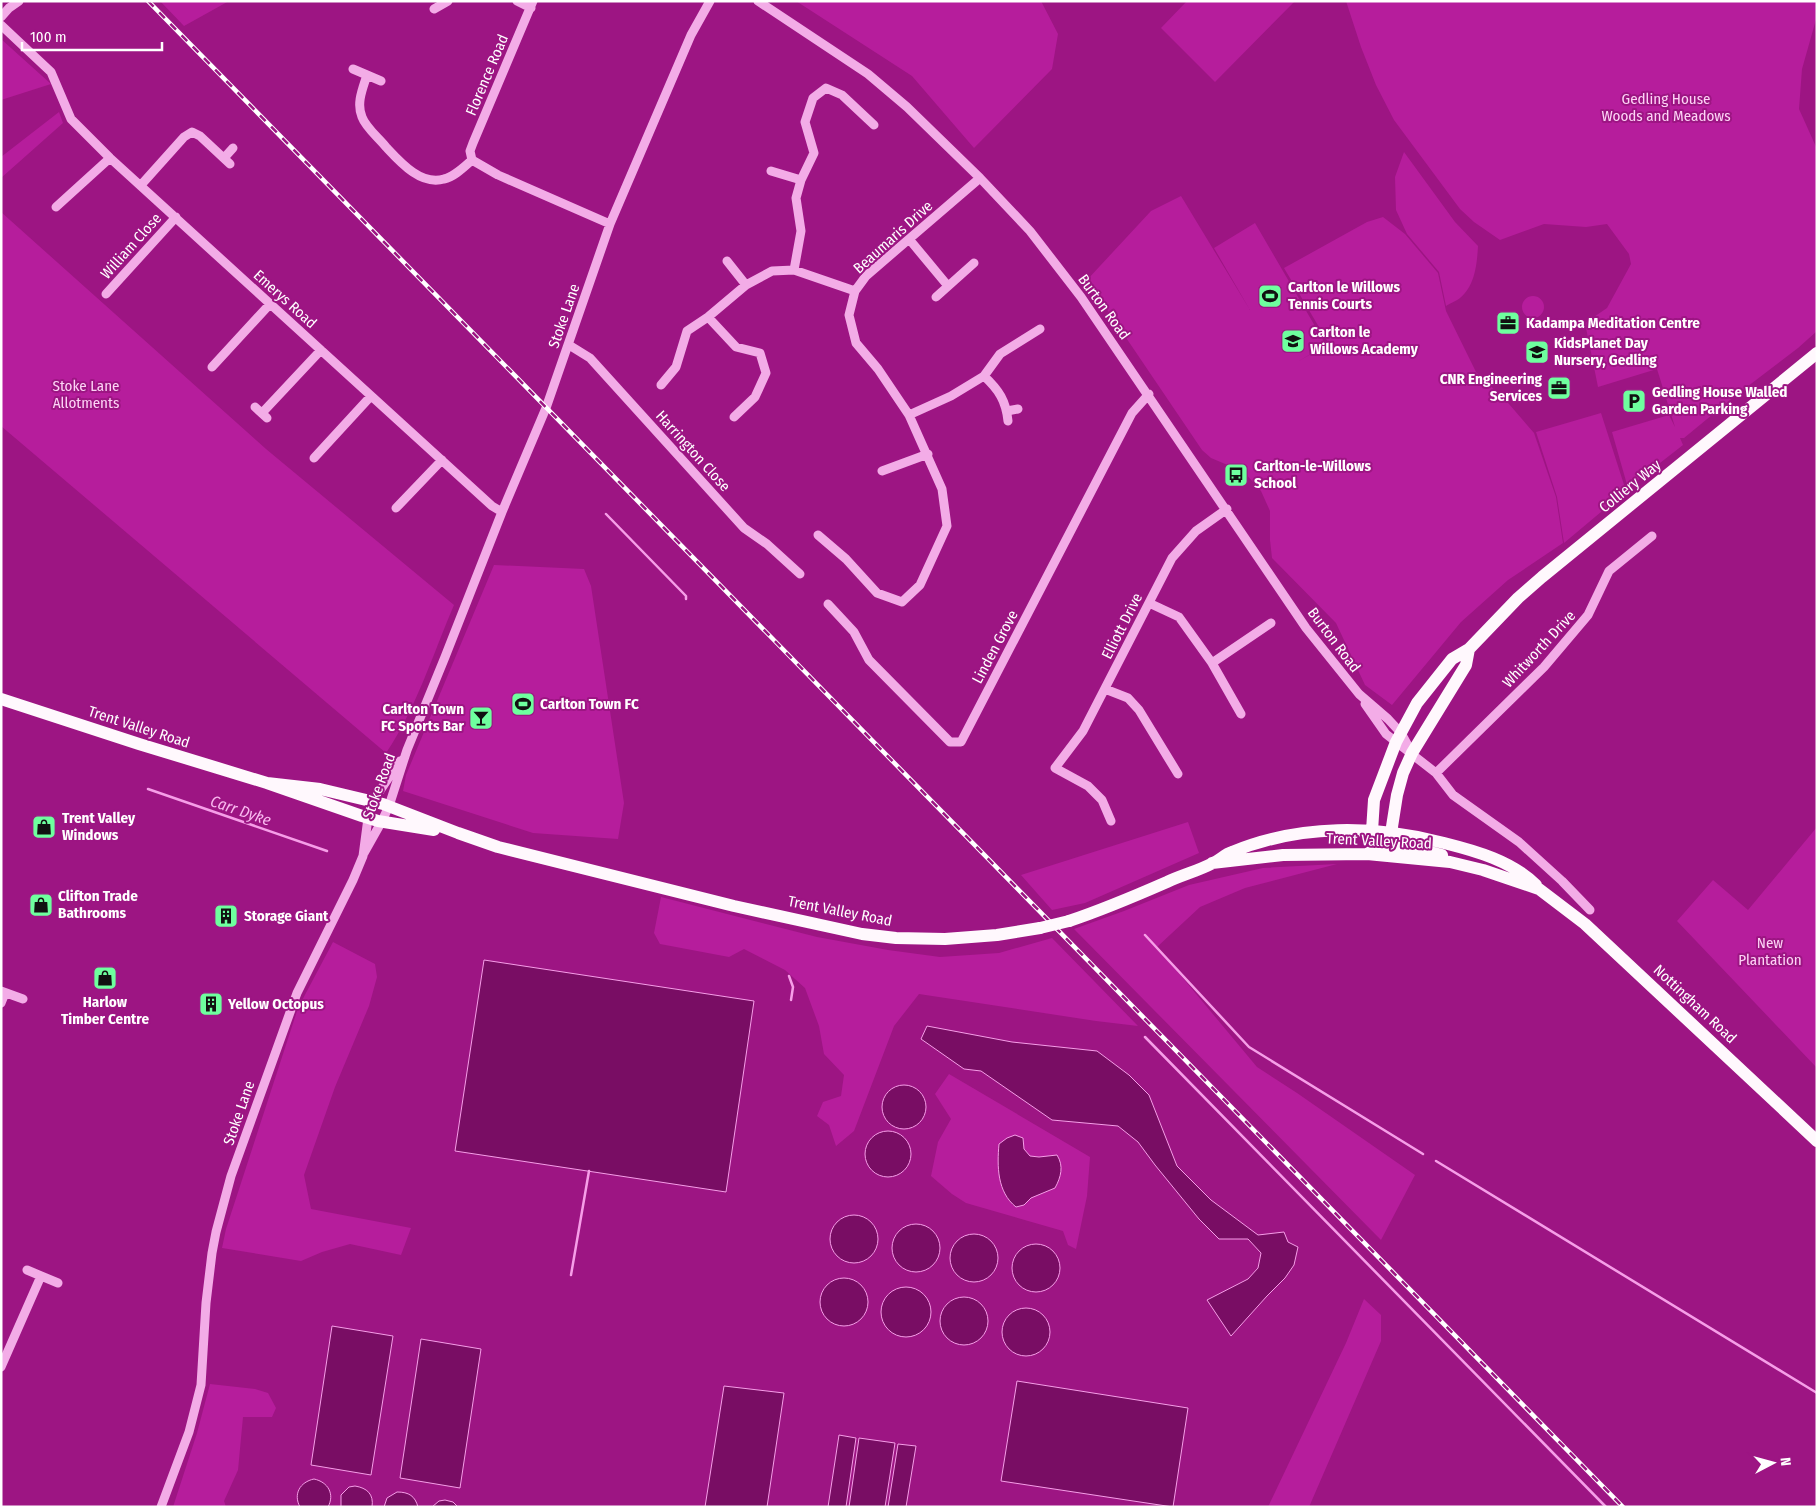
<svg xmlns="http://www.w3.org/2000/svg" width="1818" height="1508" font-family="'Fira Sans Condensed',sans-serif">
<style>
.green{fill:#b61d9c}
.water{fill:#790d64;stroke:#f69ee8}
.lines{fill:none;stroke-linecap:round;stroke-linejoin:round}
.stream{stroke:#f69ee8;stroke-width:2.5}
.minor{stroke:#f3ace7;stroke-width:9}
.major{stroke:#fff8fd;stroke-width:12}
.rail-casing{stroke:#fff;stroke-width:4.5}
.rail{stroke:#9d1583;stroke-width:2.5;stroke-dasharray:8;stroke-linecap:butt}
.major-bridge{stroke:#fff8fd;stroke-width:12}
.labels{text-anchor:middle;stroke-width:4;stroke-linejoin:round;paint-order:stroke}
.street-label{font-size:15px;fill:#fff;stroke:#9d1583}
.park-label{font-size:15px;fill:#fdd4f6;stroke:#9d1583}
.poi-label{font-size:15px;font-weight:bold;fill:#fff;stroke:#9d1583;text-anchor:start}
.water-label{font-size:16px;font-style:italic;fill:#f9b8ef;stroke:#9d1583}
</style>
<rect width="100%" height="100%" fill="#9d1583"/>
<path class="green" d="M160 1H229L184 26Z
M796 1H1041L1058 34 1052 69 974 148 912 76Z
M1187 1H1295L1215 82 1161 28Z
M1346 1H1817V16L1802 69 1799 109 1817 149V331L1798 348 1735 396 1684 438H1680L1683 445 1628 488 1612 432 1669 415 1675 427 1657 369 1598 387 1585 323 1607 308 1631 264 1629 254 1607 224 1586 227 1544 224 1500 240 1474 222 1460 209 1394 120 1376 85 1361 47Z
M1 39 51 84 1 100Z
M59 112 63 123 1 178V157Z
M1404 152 1455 222 1478 246C1477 264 1475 286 1460 298 1457 301 1450 303 1446 306L1439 272 1407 234 1396 210 1395 177Z
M1181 196 1250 310 1214 248 1255 223 1326 345 1297 362 1329 344 1284 268 1367 222 1383 217 1405 234 1438 273 1446 311 1476 372 1509 404 1534 433 1556 497 1563 543 1508 580 1461 622 1392 705 1365 685 1336 623 1272 558 1270 540V511L1261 491 1244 472 1211 458 1202 450 1087 280 1151 211Z
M1 212 266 449 454 605C433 654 416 709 386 753L1 426Z
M1522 307a11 11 0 1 1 22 0a11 11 0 1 1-22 0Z
M1601 413 1626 491 1564 543 1557 497 1536 432Z
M494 565 584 569 591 586 624 803 618 839 533 833 403 791 406 775Z
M1188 822 1199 853 1085 903 1052 910 1021 875Z
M1817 827V1068L1677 921 1713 880 1748 910Z
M1337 864 1245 888 1200 907 1157 947 1257 1067 1297 1093 1415 1175 1381 1240 1074 929 1124 911 1189 885 1263 868Z
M661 897 817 937 888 950 940 957 999 953 1052 938 1138 1026 1096 1021 919 994 894 1026 854 1131 836 1146 829 1125 817 1116 823 1102 841 1096 844 1075 824 1054 819 1026 805 988 785 970 744 949 729 957 660 944 654 933Z
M333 942 375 964 377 977 369 1006 335 1087 304 1175 311 1209 411 1228 401 1255 350 1244 322 1252 301 1261 222 1248 226 1229 298 1008Z
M949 1074 1090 1157 1087 1196 1076 1249 1068 1245 1063 1231 966 1203 952 1194 931 1176 938 1142 951 1119 935 1094Z
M1364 1299 1381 1315V1341L1309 1507H1268L1346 1343Z
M210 1384 255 1389 268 1393 276 1408 272 1417H243L238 1470 224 1501 226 1507H173L197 1433Z"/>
<path class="water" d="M484 960 754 1001 726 1192 455 1151Z
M927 1026 1012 1042 1097 1051 1129 1075 1149 1095 1177 1166 1211 1200 1258 1235 1284 1232 1288 1242 1298 1247 1294 1265 1285 1278 1267 1296 1231 1336 1207 1300 1248 1279 1258 1268 1261 1253 1248 1239H1219L1199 1219 1155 1165 1138 1142 1118 1126 1052 1120 981 1071 964 1069 921 1039Z
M882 1107a22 22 0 1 1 44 0a22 22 0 1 1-44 0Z
M865 1154a23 23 0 1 1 46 0a23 23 0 1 1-46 0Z
M1015 1135 1023 1138 1024 1149 1030 1156 1039 1157 1057 1155C1064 1166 1061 1177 1055 1188L1031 1198 1024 1205 1016 1207C997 1192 997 1166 999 1144L1007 1138Z
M830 1239a24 24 0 1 1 48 0a24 24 0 1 1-48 0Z
M892 1248a24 24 0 1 1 48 0a24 24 0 1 1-48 0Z
M950 1258a24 24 0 1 1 48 0a24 24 0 1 1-48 0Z
M1012 1268a24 24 0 1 1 48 0a24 24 0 1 1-48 0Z
M820 1302a24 24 0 1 1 48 0a24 24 0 1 1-48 0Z
M881 1312a25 25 0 1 1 50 0a25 25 0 1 1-50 0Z
M940 1321a24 24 0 1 1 48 0a24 24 0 1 1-48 0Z
M1002 1332a24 24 0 1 1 48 0a24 24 0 1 1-48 0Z
M332 1326 393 1336 371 1475 311 1465Z
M421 1339 481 1349 460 1488 400 1478Z
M1017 1381 1188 1408 1173 1507 1001 1481Z
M724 1386 784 1393 767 1507H705Z
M839 1435 856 1438 846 1507H828Z
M859 1438 895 1443 885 1507H849Z
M898 1444 916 1446 906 1507H888Z
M314 1479C328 1482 335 1494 328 1507H300C293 1494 300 1482 314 1479Z
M355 1486C367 1488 374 1494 372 1507H341V1495L349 1487Z
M397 1492C409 1492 415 1496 418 1507H384L387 1498Z
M445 1500 453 1502 458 1507H432L439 1501Z"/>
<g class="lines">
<path class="stream" d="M606 514 686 596V599
M148 789 327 851
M1145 935 1249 1047 1423 1154
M789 976 793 987 791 1000
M1145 1037 1606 1507
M1436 1161 1817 1393
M571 1275 589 1171"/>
<path class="minor" d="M517 1 531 8
M758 1 868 74 907 107 980 178 1030 231 1081 297 1306 628 1359 694 1388 719 1401 733 1412 753
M434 9 448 1
M1 17 9 8 19 1
M1 25 51 72 71 119 110 158 492 506 502 512
M353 69 381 81
M367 75C363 88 356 103 362 117 366 128 379 138 386 147 400 162 421 186 444 179 454 177 464 167 472 160L470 151 473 143 533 1
M224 158 233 148
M472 160 498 175 610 224
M771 171 801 180
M141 185 184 137 192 132 200 136 230 164
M56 207 110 158
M909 239 948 286
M727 261 746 285
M794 270 801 231 796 198 801 180 814 153 805 122 813 98 826 88 842 95 874 125
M106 294 176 217
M936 297 974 263
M708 317 736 347 760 353 766 373 755 397 734 417
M569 345 590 358 744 528 767 544 800 574
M212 367 270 304
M984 376C999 390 1006 401 1008 421
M661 385 676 367 687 331 708 317 746 285 772 271 794 270 855 291
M255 407 267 418
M1007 411 1018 409
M262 413 321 350
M909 415 951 396 984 376 1000 354 1040 329
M314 458 371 396
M882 471 928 454
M396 508 442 460
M818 535 846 559 877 593 902 602 920 585 947 526 942 489 909 415 878 369 856 343 849 315 855 291 866 276 980 178
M1149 603 1179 617 1212 663 1241 714
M828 604 854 632 869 660 950 742H961L1132 413 1149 394
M1212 663 1271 623
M1105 689 1128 698 1139 710 1178 774
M1365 704 1386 734 1436 773 1453 795 1519 842 1562 881 1590 910
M1436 773 1544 667 1588 615 1609 571 1652 536
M1111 821 1102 800 1088 786 1055 768 1083 731 1172 558 1196 531 1227 509
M364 853 382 821 389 806 407 750 445 657 502 512 546 408 610 224 691 35 710 1
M1 991 23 999
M1 1003 5 993
M27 1270 58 1283
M1 1367 41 1276
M161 1507 189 1432 201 1385 206 1303 212 1253 216 1232 231 1176 297 993 353 880 363 856 368 818 373 801 400 761"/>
<path class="major" d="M1 699 139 744 267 783 362 816 378 821 434 830
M267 783 320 789 383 804 458 833 498 847 734 906 862 934 896 938 945 939 997 935 1040 928
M1372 831 1374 800 1396 742 1417 703 1452 659 1469 649 1518 598 1542 577 1817 353
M1378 842 1381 846 1422 850 1442 855
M1367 854 1381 846 1391 833 1397 795 1403 773 1412 753 1466 665 1469 649
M1212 863 1283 855 1367 854 1450 862 1483 870 1539 889 1585 924 1817 1141
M1069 921C1102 910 1135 896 1167 882 1182 875 1198 871 1213 863 1220 860 1225 854 1232 852 1300 824 1375 825 1444 843 1476 851 1512 861 1536 885"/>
<g class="rail-casing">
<path id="rail" d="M148 1 1623 1507"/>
</g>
<use href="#rail" class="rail"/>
<path class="major-bridge" d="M1040 928 1069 921"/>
</g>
<defs>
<g id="stadium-square" transform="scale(1.25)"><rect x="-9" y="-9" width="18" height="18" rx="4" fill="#6eff9e" stroke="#9d1583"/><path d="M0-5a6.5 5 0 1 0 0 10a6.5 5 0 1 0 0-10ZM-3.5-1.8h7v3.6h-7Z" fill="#111"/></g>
<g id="office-square" transform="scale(1.25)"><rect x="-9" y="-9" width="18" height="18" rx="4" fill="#6eff9e" stroke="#9d1583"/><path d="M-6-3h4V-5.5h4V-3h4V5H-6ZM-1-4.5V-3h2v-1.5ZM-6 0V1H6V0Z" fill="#111"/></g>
<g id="school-square" transform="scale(1.25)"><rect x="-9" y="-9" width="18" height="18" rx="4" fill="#6eff9e" stroke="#9d1583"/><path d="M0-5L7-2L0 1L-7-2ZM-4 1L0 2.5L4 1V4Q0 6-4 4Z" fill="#111"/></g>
<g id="parking-square" transform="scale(1.25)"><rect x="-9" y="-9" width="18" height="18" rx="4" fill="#6eff9e" stroke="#9d1583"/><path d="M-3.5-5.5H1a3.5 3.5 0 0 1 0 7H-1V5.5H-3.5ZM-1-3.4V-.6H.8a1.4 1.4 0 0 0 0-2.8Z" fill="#111"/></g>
<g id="bus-square" transform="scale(1.25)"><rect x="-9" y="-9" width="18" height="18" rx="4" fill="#6eff9e" stroke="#9d1583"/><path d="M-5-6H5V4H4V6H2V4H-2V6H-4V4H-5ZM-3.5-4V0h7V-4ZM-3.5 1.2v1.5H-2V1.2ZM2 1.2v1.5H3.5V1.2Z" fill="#111"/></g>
<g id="bar-square" transform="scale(1.25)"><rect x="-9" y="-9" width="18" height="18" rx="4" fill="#6eff9e" stroke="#9d1583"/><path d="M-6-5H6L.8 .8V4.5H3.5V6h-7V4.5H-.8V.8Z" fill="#111"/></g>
<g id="shop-square" transform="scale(1.25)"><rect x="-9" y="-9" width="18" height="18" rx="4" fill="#6eff9e" stroke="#9d1583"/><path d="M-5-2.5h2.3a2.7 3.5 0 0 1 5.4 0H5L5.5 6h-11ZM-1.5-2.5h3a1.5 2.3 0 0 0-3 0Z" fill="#111"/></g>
<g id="building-square" transform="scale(1.25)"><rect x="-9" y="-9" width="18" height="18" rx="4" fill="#6eff9e" stroke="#9d1583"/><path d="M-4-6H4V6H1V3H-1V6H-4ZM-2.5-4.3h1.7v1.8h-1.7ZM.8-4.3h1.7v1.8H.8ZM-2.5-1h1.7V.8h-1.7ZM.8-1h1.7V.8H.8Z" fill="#111"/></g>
</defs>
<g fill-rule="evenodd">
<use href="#stadium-square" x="1270" y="296"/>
<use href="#office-square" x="1508" y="323"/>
<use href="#school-square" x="1293" y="341"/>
<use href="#school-square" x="1537" y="352"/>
<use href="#office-square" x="1559" y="388"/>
<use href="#parking-square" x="1634" y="401"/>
<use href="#bus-square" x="1236" y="475"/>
<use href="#stadium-square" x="523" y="704"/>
<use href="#bar-square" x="481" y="718"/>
<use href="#shop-square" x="44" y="827"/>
<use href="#shop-square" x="41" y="905"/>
<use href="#building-square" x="226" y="916"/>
<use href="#shop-square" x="105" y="978"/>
<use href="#building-square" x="211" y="1004"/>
</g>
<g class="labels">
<g class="street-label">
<text transform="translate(487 75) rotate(-67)" y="5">Florence Road</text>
<text transform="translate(893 237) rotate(-42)" y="5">Beaumaris Drive</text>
<text transform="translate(131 246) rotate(-48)" y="5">William Close</text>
<text transform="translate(285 299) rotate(42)" y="5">Emerys Road</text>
<text transform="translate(1104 307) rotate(54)" y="5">Burton Road</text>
<text transform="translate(564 316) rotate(-71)" y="5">Stoke Lane</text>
<text transform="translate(693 451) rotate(48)" y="5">Harrington Close</text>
<text transform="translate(1630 486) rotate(-39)" y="5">Colliery Way</text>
<text transform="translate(1122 626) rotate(-63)" y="5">Elliott Drive</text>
<text transform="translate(1334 640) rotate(53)" y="5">Burton Road</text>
<text transform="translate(995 647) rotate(-62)" y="5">Linden Grove</text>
<text transform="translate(1539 649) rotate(-47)" y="5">Whitworth Drive</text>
<text transform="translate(139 727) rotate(18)" y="5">Trent Valley Road</text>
<text transform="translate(379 786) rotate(-70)" y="5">Stoke Road</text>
<text transform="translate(1379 841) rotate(3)" y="5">Trent Valley Road</text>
<text transform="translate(840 911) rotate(11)" y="5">Trent Valley Road</text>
<text transform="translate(1695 1004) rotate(43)" y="5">Nottingham Road</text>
<text transform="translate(239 1113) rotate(-71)" y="5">Stoke Lane</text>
</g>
<g class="park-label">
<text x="1666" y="104">Gedling House<tspan x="1666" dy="17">Woods and Meadows</tspan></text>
<text x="86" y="391">Stoke Lane<tspan x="86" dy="17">Allotments</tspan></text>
<text x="1770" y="948">New<tspan x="1770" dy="17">Plantation</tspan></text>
</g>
<g class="poi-label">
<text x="1288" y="292">Carlton le Willows<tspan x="1288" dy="17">Tennis Courts</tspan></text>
<text x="1526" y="328">Kadampa Meditation Centre</text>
<text x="1310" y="337">Carlton le<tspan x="1310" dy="17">Willows Academy</tspan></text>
<text x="1554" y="348">KidsPlanet Day<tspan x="1554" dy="17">Nursery, Gedling</tspan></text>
<text x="1542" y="384" text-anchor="end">CNR Engineering<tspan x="1542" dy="17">Services</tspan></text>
<text x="1652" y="397">Gedling House Walled<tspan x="1652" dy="17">Garden Parking</tspan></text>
<text x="1254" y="471">Carlton-le-Willows<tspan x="1254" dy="17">School</tspan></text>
<text x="540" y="709">Carlton Town FC</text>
<text x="464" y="714" text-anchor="end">Carlton Town<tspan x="464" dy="17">FC Sports Bar</tspan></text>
<text x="62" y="823">Trent Valley<tspan x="62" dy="17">Windows</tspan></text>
<text x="58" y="901">Clifton Trade<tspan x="58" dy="17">Bathrooms</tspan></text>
<text x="244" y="921">Storage Giant</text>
<text x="105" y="1007" text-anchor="middle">Harlow<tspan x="105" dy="17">Timber Centre</tspan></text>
<text x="228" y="1009">Yellow Octopus</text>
</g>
<g class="water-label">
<text transform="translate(241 810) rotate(19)" y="6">Carr Dyke</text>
</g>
</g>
<rect width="1818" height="1508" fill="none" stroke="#ffffff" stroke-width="5"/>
<g transform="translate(1773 1463) rotate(84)" stroke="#9d1583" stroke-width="4" paint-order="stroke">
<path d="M0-4L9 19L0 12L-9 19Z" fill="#ffffff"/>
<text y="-8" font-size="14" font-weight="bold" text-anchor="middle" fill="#ffffff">N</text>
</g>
<path d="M22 42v8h140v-8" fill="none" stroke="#ffffff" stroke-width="2.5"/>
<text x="30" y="42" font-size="15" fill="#ffffff" stroke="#9d1583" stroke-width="4" paint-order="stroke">100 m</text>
</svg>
